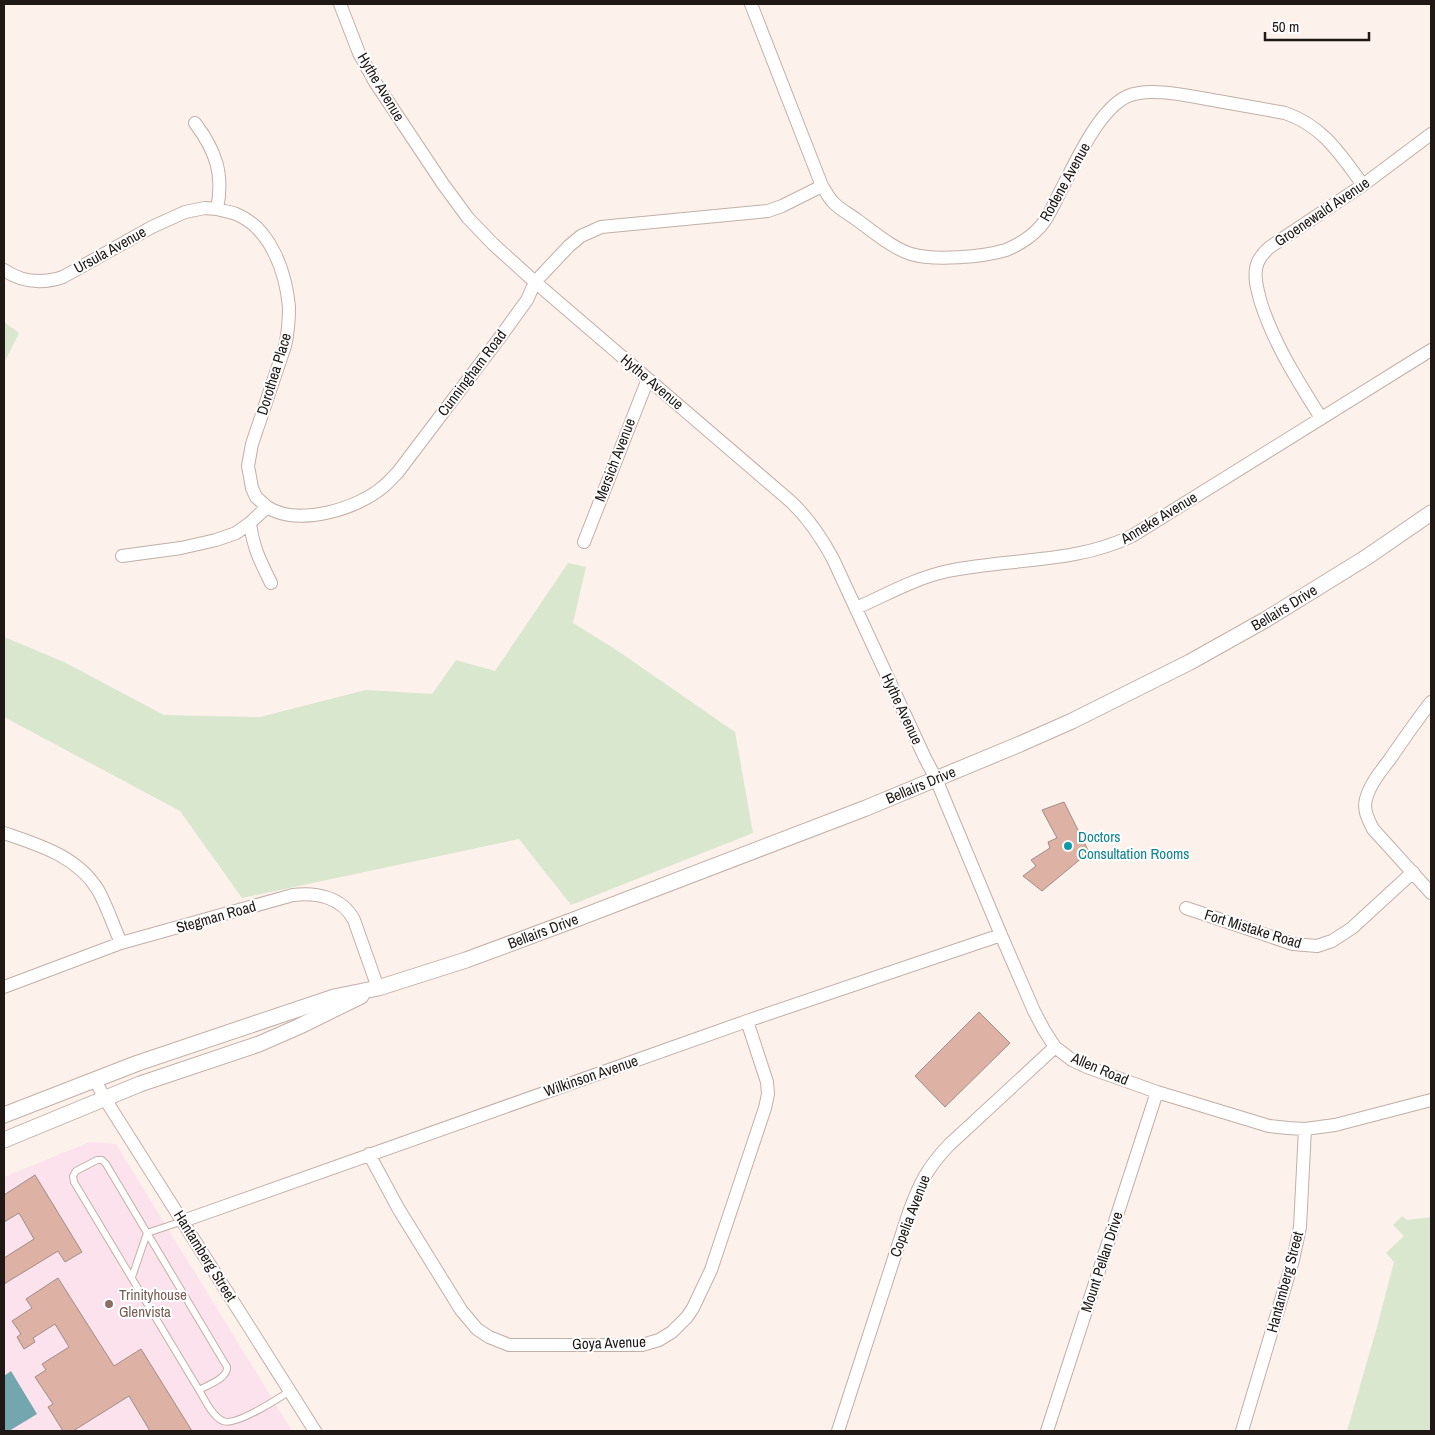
<svg xmlns="http://www.w3.org/2000/svg" width="1435" height="1435" font-family="'Archivo Narrow',sans-serif">
<style>
.education{fill:#fbe2ec}
.green{fill:#d8e7ce}
.water{fill:#73a6ae}
.building{fill:#deb1a5;stroke:#9f8c87}
.lines{fill:none;stroke-linecap:round;stroke-linejoin:round}
.service-casing{stroke:#c2afa7;stroke-width:8}
.minor-casing{stroke:#c2afa7;stroke-width:14}
.tertiary-casing{stroke:#c2afa7;stroke-width:17}
.service{stroke:#fff;stroke-width:6}
.minor{stroke:#fff;stroke-width:12}
.tertiary{stroke:#fff;stroke-width:15}
.culture-dot{fill:#0f9aa8;stroke:#fff;stroke-width:2}
.education-dot{fill:#8d6e63;stroke:#fff;stroke-width:2}
.labels{text-anchor:middle;stroke-width:4;stroke-linejoin:round;paint-order:stroke}
.street-label{font-size:15px;fill:#1f1815;stroke:#fff}
.culture-label{font-size:15px;fill:#0d838f;stroke:#fff;text-anchor:start}
.education-label{font-size:15px;fill:#785e54;stroke:#fff;text-anchor:start}
</style>
<rect width="100%" height="100%" fill="#fdf1ec"/>
<path class="education" d="M90 1142 116 1144 292 1431H4V1177Z"/>
<path class="green" d="M4 322 19 333 4 363Z
M568 563 586 567 573 623 615 649 735 732 753 833 571 905 519 839 242 898 180 811 4 717V637L64 662 164 715 260 717 366 690 432 694 456 660 495 671Z
M1402 1216 1407 1220 1431 1217V1431H1347L1377 1327 1394 1262 1386 1253 1404 1236 1393 1225Z"/>
<path class="water" d="M11 1371 37 1414 9 1431H4V1376Z"/>
<path class="building" d="M1064 802 1089 852 1042 891 1023 876 1036 866 1031 860 1050 848 1048 842 1057 838 1042 810Z
M979 1012 1010 1043 945 1107 915 1076Z
M35 1175 82 1252 65 1262 58 1251 4 1284V1258L34 1239 19 1213 4 1222V1195Z
M58 1278 114 1366 141 1349 192 1431H150L129 1396 73 1431H63L48 1407 53 1404 35 1377 46 1370 42 1364 69 1347 55 1324 33 1338 35 1342 24 1349 17 1337 21 1334 12 1321 32 1308 26 1299Z"/>
<g class="lines">
<g class="service-casing">
<path id="service" d="M132 1277 147 1233 183 1221
M199 1390C208 1385 228 1378 227 1367L106 1164 102 1160H97L76 1171 73 1176 74 1182 199 1390C205 1400 212 1416 223 1421 235 1427 279 1398 290 1391"/>
</g>
<g class="minor-casing">
<path id="minor" d="M340 4 359 53 375 82 443 184 468 218 493 244 535 282 789 500C808 517 821 537 833 559L925 758 936 779 1001 935 1034 1011 1044 1030 1055 1047 1072 1060 1087 1067 1157 1092 1269 1126 1288 1128 1305 1129 1335 1125 1431 1100
M751 4 822 186C826 191 828 197 833 202 839 209 849 214 857 220 874 232 892 248 911 254 934 261 983 257 1006 250 1018 245 1031 237 1040 227 1049 217 1053 206 1059 194 1074 166 1098 109 1128 96 1150 86 1193 97 1218 101 1240 105 1262 109 1285 113 1323 126 1340 154 1363 185
M195 123C216 151 224 174 217 209 224 211 230 212 236 214 271 228 286 273 289 307 289 320 288 333 285 346L252 444 248 466 252 488 256 497 267 507
M4 270C23 283 42 284 63 277L152 227 185 212 205 208 217 209
M1321 418C1298 381 1274 344 1261 303 1258 292 1254 280 1256 269 1257 260 1263 253 1270 247L1363 185 1431 134
M250 523C253 547 260 561 271 583
M584 542 648 379
M122 556 181 548 216 540 236 533 250 523 267 507C298 527 358 509 384 486 389 482 393 477 398 472L501 336 527 300 535 282 569 246 581 236 601 227 768 211 782 206 822 186
M856 608C886 595 915 578 948 571 1010 558 1074 564 1132 536L1431 350
M1431 702C1417 720 1403 740 1390 759 1381 771 1370 784 1366 799 1363 810 1368 819 1373 829L1431 893
M4 833C39 845 77 856 98 890 107 906 113 925 121 943
M1186 908 1293 944 1317 946 1332 941 1352 928 1413 872
M4 987 121 943 293 895C316 892 342 897 354 920L378 988
M95 1080 105 1099 315 1431
M369 1154 398 1208 461 1310 477 1329 489 1337 509 1345H642L659 1340 672 1332 687 1317 693 1308 711 1270 765 1108 768 1094 767 1082 747 1021
M183 1221 747 1021 1001 935
M838 1431 909 1212C920 1183 927 1168 949 1145L1055 1047
M1047 1431 1157 1092
M1242 1431 1293 1260 1300 1227 1305 1129"/>
</g>
<g class="tertiary-casing">
<g id="tertiary">
<path id="s1" d="M4 1115 138 1063 334 997 378 988 466 960 571 921 866 808 1020 744 1072 721 1190 662 1265 620 1367 557 1431 513"/>
<path d="M4 1140 140 1084 259 1044 300 1026 361 996"/>
</g>
</g>
<use href="#service" class="service"/>
<use href="#minor" class="minor"/>
<use href="#tertiary" class="tertiary"/>
</g>
<circle class="culture-dot" cx="1068" cy="846" r="5"/>
<circle class="education-dot" cx="109" cy="1304" r="5"/>
<g class="labels">
<g class="street-label">
<text transform="translate(381 87) rotate(59)" y="5">Hythe Avenue</text>
<text transform="translate(1065 182) rotate(-61)" y="5">Rodene Avenue</text>
<text transform="translate(1322 212) rotate(-34)" y="5">Groenewald Avenue</text>
<text transform="translate(110 250) rotate(-29)" y="5">Ursula Avenue</text>
<text transform="translate(472 373) rotate(-53)" y="5">Cunningham Road</text>
<text transform="translate(274 374) rotate(-73)" y="5">Dorothea Place</text>
<text transform="translate(652 382) rotate(40)" y="5">Hythe Avenue</text>
<text transform="translate(615 460) rotate(-69)" y="5">Mersich Avenue</text>
<text transform="translate(1159 518) rotate(-31)" y="5">Anneke Avenue</text>
<text dy="5" stroke="none"><textPath href="#s1" startOffset="1380">Bellairs Drive</textPath></text>
<text transform="translate(902 709) rotate(65)" y="5">Hythe Avenue</text>
<text dy="5" stroke="none"><textPath href="#s1" startOffset="975">Bellairs Drive</textPath></text>
<text transform="translate(216 917) rotate(-16)" y="5">Stegman Road</text>
<text transform="translate(1253 929) rotate(17)" y="5">Fort Mistake Road</text>
<text dy="5" stroke="none"><textPath href="#s1" startOffset="570">Bellairs Drive</textPath></text>
<text transform="translate(1100 1069) rotate(23)" y="5">Allen Road</text>
<text transform="translate(591 1076) rotate(-19)" y="5">Wilkinson Avenue</text>
<text transform="translate(910 1216) rotate(-69)" y="5">Copelia Avenue</text>
<text transform="translate(205 1256) rotate(58)" y="5">Hantamberg Street</text>
<text transform="translate(1102 1262) rotate(-72)" y="5">Mount Pellan Drive</text>
<text transform="translate(1285 1282) rotate(-75)" y="5">Hantamberg Street</text>
<text transform="translate(609 1343) rotate(-2)" y="5">Goya Avenue</text>
</g>
<g class="culture-label">
<text x="1078" y="842">Doctors<tspan x="1078" dy="17">Consultation Rooms</tspan></text>
</g>
<g class="education-label">
<text x="119" y="1300">Trinityhouse<tspan x="119" dy="17">Glenvista</tspan></text>
</g>
</g>
<rect width="1435" height="1435" fill="none" stroke="#1f1815" stroke-width="10"/>
<path d="M1265 32v8h104v-8" fill="none" stroke="#1f1815" stroke-width="2.5"/>
<text x="1272" y="32" font-size="15" fill="#1f1815" stroke="#ffffff" stroke-width="4" paint-order="stroke">50 m</text>
</svg>
